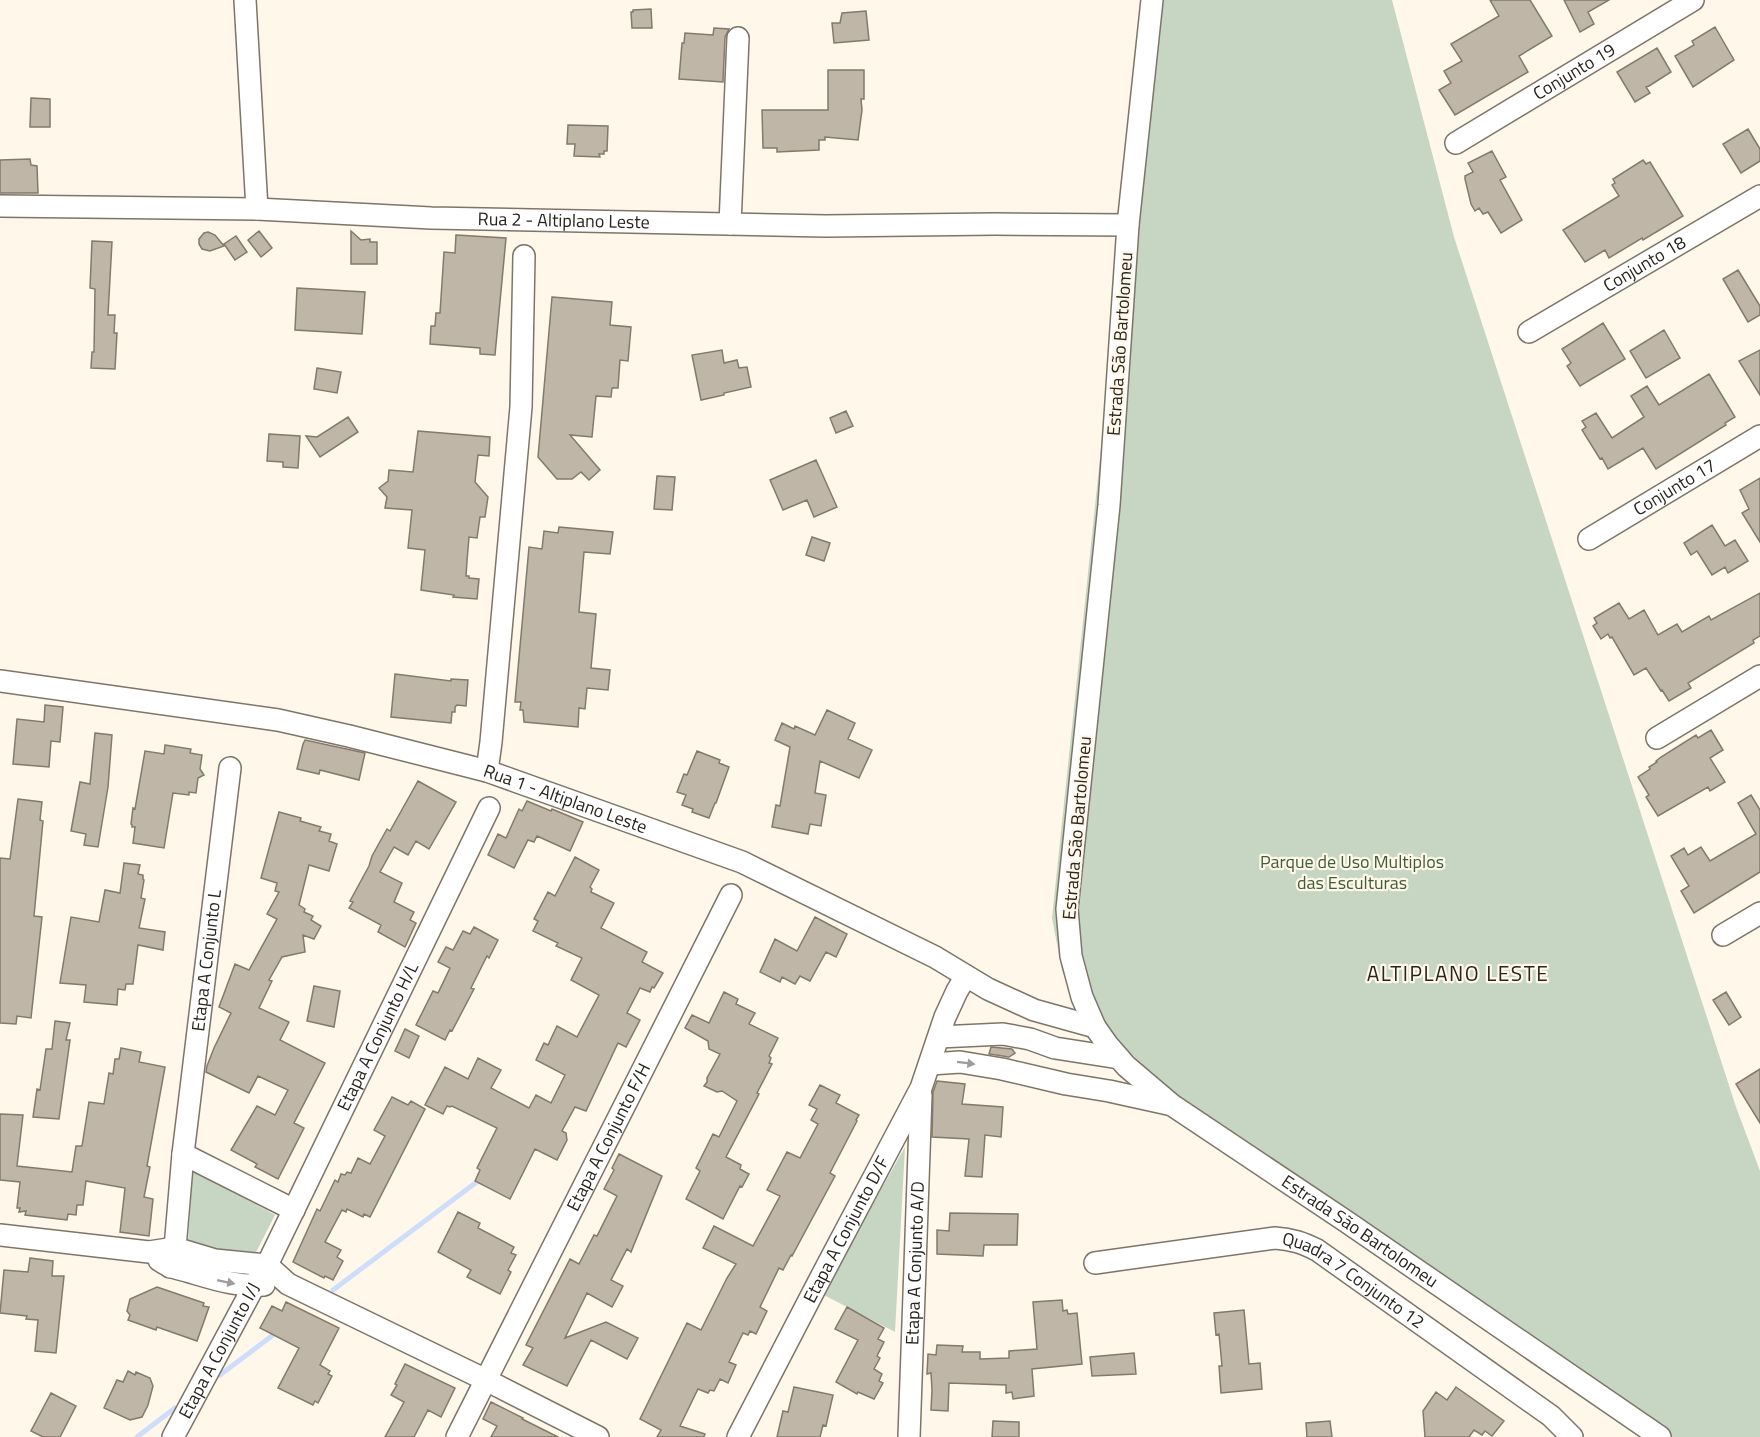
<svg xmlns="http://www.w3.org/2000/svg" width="1760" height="1437" font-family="'Titillium Web',sans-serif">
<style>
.green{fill:#c6d6c3}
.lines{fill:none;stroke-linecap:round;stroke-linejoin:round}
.stream{stroke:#ceddf9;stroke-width:5}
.building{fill:#bfb6a7;stroke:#837a6c;stroke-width:1.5}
.minor-casing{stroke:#7d7567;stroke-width:24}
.minor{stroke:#fff;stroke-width:21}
.oneway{fill:#9e9c9a}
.labels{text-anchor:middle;stroke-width:4.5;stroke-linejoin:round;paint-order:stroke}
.street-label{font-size:18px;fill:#28241e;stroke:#fff7ea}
.park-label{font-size:18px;fill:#3e5e38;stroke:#fff7ea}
.quarter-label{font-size:21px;letter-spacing:1.5px;fill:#28241e;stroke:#fff7ea}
</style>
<rect width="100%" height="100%" fill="#fff7ea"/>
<path class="green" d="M1152 0H1392L1454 237 1736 1107 1760 1171V1437H1655L1125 1071 1074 1002 1062 970 1052 918 1124 228Z
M905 1147 895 1332 822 1294Z
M193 1169 275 1215 250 1264 188 1242Z"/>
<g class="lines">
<path class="stream" d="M333 1290 482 1178
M220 1375 277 1332
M137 1437 175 1408"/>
</g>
<path class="building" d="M1490 0H1530L1552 36 1519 56 1528 72 1455 115 1439 90 1451 83 1444 71 1462 61 1451 44 1499 16Z
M1564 0H1609L1588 12 1594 24 1580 32Z
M651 9 652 28H632L631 12H633V10Z
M866 11 869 40 834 43 832 23H840L842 13Z
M1715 27 1734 60 1693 87 1675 56 1694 45 1692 41Z
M714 28 729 29 725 37 723 82 679 79 682 43H684L685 33 713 35Z
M1657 48 1671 72 1649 86 1646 87 1650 93 1635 102 1617 72Z
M828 70H864V99H861L862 110 858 140 825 137V140H819V150L777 152V148H763L762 110H828Z
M31 98 50 99V127H30Z
M568 125 608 126 607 151H604V154H599L600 157 574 156 575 144H567Z
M1748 129 1760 149V161L1741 173 1723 144Z
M1492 151 1506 177 1500 180 1522 220 1501 233 1488 212 1483 214 1479 208 1475 211 1471 204 1465 179V176L1473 172 1468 163Z
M30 159 31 165 37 166 38 193H0V160Z
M1643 160 1646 164 1650 162 1683 216 1643 240 1642 238 1609 258 1605 250 1585 262 1563 230 1619 196 1612 185 1615 183 1613 179Z
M259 231 272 248 261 257 248 240Z
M351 231 361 240 370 239V242H377V264H351Z
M208 232 215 235 224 246 210 251 202 249 199 244V239L204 233Z
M456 235 506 238 495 355 480 354V348L430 344 431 326H435L436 313H440L444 252 455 253Z
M236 236 247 252 235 260 224 244Z
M92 241 112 242 108 315H115L114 333H117L115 369 91 368 92 352H94L95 289 90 288Z
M1738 270 1760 306V315L1748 322 1723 279Z
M297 288 365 292 362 334 295 330Z
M552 297 612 302 610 325 631 327 628 361 620 360 618 388H612L611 397 596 396 592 437 570 435 600 470 589 480 581 472 572 479H557L538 457Z
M1603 323 1625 359 1580 386 1567 366 1571 363 1562 349Z
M1664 330 1680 358 1646 378 1630 351Z
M722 350 724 363 737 360 739 368 747 367 751 387 724 393V395L701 400 692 355Z
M1760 350V395L1739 361Z
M317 368 341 372 337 393 314 389Z
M1709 374 1735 417 1725 423 1726 425 1656 469 1643 448 1608 469 1602 458 1600 459 1582 430 1586 427 1582 421 1596 413 1612 438 1644 417 1631 396 1647 386 1659 405Z
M846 411 853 426 836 433 830 418Z
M348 417 358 432 320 457 306 436 317 437Z
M418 431 490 437 489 456 478 455 475 482 488 497 485 517H480L477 538 469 537 467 561 466 576H469V578L479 579 477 599 453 597 454 595 421 590 425 550 408 548 412 510 385 508 387 497 379 488 388 481 389 470 413 472Z
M269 434 300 436 298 468 283 467V462L267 461Z
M816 460 837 507 814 517 807 500 783 510 770 480Z
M657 476 675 477 672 510 654 509Z
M1760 478V542L1742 513 1749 509 1740 490Z
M1712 525 1725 546 1735 540 1748 561 1728 573 1725 567 1712 575 1697 551 1691 555 1684 543Z
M559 527 613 532 610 554 584 552 579 612 596 614 591 668 610 670 608 690 587 688 585 709 579 708 578 727 524 722 523 710H520L521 702H515L529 547 542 549 544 531 558 533Z
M812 537 830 543 824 561 806 555Z
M1760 593V636L1753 640 1754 643 1688 683 1691 688 1669 701 1662 690 1661 691 1646 668 1634 675 1612 637 1610 638 1608 634 1601 639 1593 626 1597 623 1594 618 1619 603 1629 619 1644 610 1658 635 1677 624 1682 632 1709 616 1711 620Z
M395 674 451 681V679L468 680 466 706 457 705 455 707V712H452L451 723 391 717Z
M45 705 63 707 60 742 51 741 49 767 13 764 17 719 44 722Z
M827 710 855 723 848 739 872 750 859 778 820 761 815 793 826 795 821 826 810 824 808 834 772 827 776 805 780 806 790 747 775 740 782 723 794 729 795 726 815 735Z
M1711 730 1723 750 1710 758 1725 782 1710 791 1708 787 1658 816 1646 797 1649 795 1638 777 1650 769 1649 767 1657 762 1656 761 1661 757 1696 735 1698 738Z
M95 733 112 735 108 787 98 847 84 845 86 834 71 831 80 782 90 784Z
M305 740 365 753 359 780 320 770 319 774 297 769 303 744Z
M165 745 191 749 190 753 202 755 200 769 204 775 198 778 196 793 189 792V795L173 793 164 848 133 843 135 827H132V825L131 824 133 808 135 809 145 751 164 754Z
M697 751 720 760 719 763 729 767 716 803H715L709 818 692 812 693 809 682 805 686 795 677 792 684 774 687 775Z
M418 781 456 802 429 849 416 841 408 855 394 847 380 872 402 883 394 902 414 912 410 920 416 923 405 947 378 932 381 925 349 908 353 902 350 901 369 866 372 856 387 829 390 831Z
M1751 795 1760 810V872L1694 913 1681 891 1689 886 1671 856 1684 848 1688 855 1701 847 1710 861 1756 834 1738 803Z
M18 799 42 802 40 820 43 821 34 916 42 917 31 1018 17 1016 16 1024 0 1023V858L10 859Z
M527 801 551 811 552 809 583 822 570 851 537 836 534 842 528 840 514 868 488 855 498 834 506 838 519 809 522 811Z
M279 812 301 818 300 821 321 827 319 831 331 834 329 841 337 844 329 871 309 865 299 905 305 909 304 912 313 916 311 920 321 926 314 939 303 935 305 952 282 957 269 980 272 981 259 1008 289 1022 280 1040 325 1063 294 1123 304 1128 278 1179 255 1167 257 1164 231 1150 257 1106 275 1115 288 1090 258 1076 249 1093 206 1072 207 1066 214 1048 231 1013 219 1007 235 964 249 970 277 919 267 914 279 892 275 891 277 883 261 878Z
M575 857 599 870 590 887 592 889 591 892 614 903 601 928 647 952 642 962 663 973 654 988 652 987 650 992 640 988 627 1013 640 1020 626 1047 618 1043 586 1111 575 1107 562 1131 566 1133 567 1140 557 1160 535 1149 510 1199 475 1181 480 1170 477 1168 497 1128 452 1106 450 1107 447 1106 443 1114 425 1105 445 1067 468 1079 478 1058 501 1070 491 1088 529 1108 536 1095 551 1103 565 1075 536 1060 544 1043 548 1045 557 1026 577 1037 599 995 571 980 582 958 556 946 558 943 533 931 538 921 534 919 548 892 555 896Z
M124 863 140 865 138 874 143 875V879L144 880 141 898 145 899 139 928 165 932 163 950 138 945 133 984H126L125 990 118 989 117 1005 84 1002 86 985 60 983 71 917 99 922 105 890 120 893Z
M815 917 847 934 836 957 826 952 810 981 800 976 795 984 782 977 780 982 760 972 775 939 797 951Z
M474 927 498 940 489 958 487 956 471 988 474 989 452 1031 450 1030 445 1040 416 1025 433 991 438 993 450 968 438 962 446 947 453 950 463 931 470 934Z
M314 986 340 991 334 1027 307 1021Z
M724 992 738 999 736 1004 755 1013 749 1024 778 1038 769 1056 771 1058 769 1063 772 1064 757 1093 759 1094 726 1157 741 1165 740 1169 749 1174 742 1187 740 1186 723 1219 686 1199 700 1171 696 1168 713 1134 719 1137 737 1101 722 1091 717 1092 704 1086 707 1082V1078L720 1054 709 1049 708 1041 685 1028 692 1015 709 1023Z
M1726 992 1741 1017 1729 1025 1713 1000Z
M55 1021 70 1023 66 1040H70L59 1119 33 1117 37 1089 40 1090 46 1049H52Z
M405 1029 419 1036 409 1058 395 1051Z
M991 1047 1012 1049 1015 1053 1009 1057 989 1054Z
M121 1048 141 1052 139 1062 165 1067 147 1166 150 1167 144 1197 153 1199 149 1236 120 1232 125 1188 86 1181 83 1205H77L76 1215 68 1214 67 1220 25 1215 26 1211 19 1212 20 1208H17L20 1182 0 1180V1114L23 1115 17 1166 72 1172 76 1146H82L89 1102 104 1104 109 1073 113 1074 115 1059H119Z
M1760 1069V1123L1736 1084Z
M937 1081 965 1084 962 1104 1003 1107 1001 1137 985 1135 982 1177 965 1176 969 1139 932 1137 933 1092Z
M820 1085 840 1095 836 1103 859 1115 856 1120 857 1121 830 1173 835 1176 792 1256 791 1255 783 1270 779 1268 760 1307 767 1311 756 1334 750 1331 748 1335 743 1333 729 1362 736 1365 728 1383 720 1379 714 1391 710 1390 708 1393 698 1389 680 1426 705 1434 704 1437H657L661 1430 640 1419 687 1323 701 1330 727 1278 736 1264 703 1248 714 1226 753 1246 780 1196 767 1190 787 1152 800 1158 818 1124 811 1120 817 1109 809 1105Z
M392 1097 408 1105 411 1101 425 1109 370 1217 364 1214 363 1217 347 1209 346 1212 342 1210 325 1242 341 1250 337 1257 343 1261 333 1280 325 1276 324 1278 293 1262 317 1209 320 1211 335 1180 338 1182 341 1174 345 1175 347 1172 351 1173 358 1158 370 1164 385 1136 374 1130Z
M619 1154 662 1176 631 1252 627 1249 611 1280 623 1286 612 1307 587 1293 565 1338 606 1322 638 1338 627 1359 591 1340 567 1386 523 1365 533 1348 526 1345 570 1259 579 1264 594 1235 597 1236 617 1196 604 1189 614 1170 612 1168Z
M458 1212 480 1223 478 1228 514 1247 511 1253 516 1255 508 1270 511 1272 500 1294 467 1277 471 1270 438 1252Z
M950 1213 1018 1214 1017 1245H984L983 1256 937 1254V1230L949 1231Z
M30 1258 53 1261 52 1276H64L56 1353 35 1351 38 1320 26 1319 27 1316 0 1313 4 1270 28 1272Z
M157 1287 204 1303 203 1306 209 1307 197 1341 157 1327 156 1330 128 1320 130 1315 127 1311 130 1299Z
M1062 1300 1063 1311 1067 1310 1068 1314 1077 1313 1082 1364 1032 1369 1034 1396 1013 1399 1012 1392 1006 1393V1385L949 1383 948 1411 931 1410 932 1390 931 1373 927 1374 928 1354 936 1355 937 1345 963 1346 962 1352H980V1359L1009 1358V1351L1037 1349 1033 1302Z
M286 1302 339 1328 320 1365 330 1371 328 1374 332 1376 318 1403 315 1401 313 1405 278 1388 299 1348 260 1328 272 1306 282 1311Z
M847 1307 884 1328 878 1339 884 1342 877 1356 880 1358 874 1369 882 1374 879 1381 883 1383 874 1399 858 1392 857 1394 836 1382 858 1340 835 1329Z
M1244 1310 1249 1364 1260 1363 1262 1389 1221 1393 1219 1366H1222L1219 1334 1216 1335 1214 1313Z
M1134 1353 1136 1374 1092 1376 1090 1357Z
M405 1364 455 1388 441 1417 428 1410 414 1437H385L404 1402 391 1395 397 1385 395 1384Z
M128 1371 135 1375 136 1372 150 1378 153 1386 148 1405 142 1417 130 1420 104 1408 117 1380 123 1382Z
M794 1387 833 1395 826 1426 823 1425 820 1437H777L783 1411 788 1412Z
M1456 1387 1504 1421 1492 1436 1485 1431 1482 1435 1474 1430 1469 1437H1425L1423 1411 1436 1392 1447 1400Z
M51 1393 76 1406 60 1437H43L31 1431Z
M491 1402 523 1418 522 1419 558 1437H491L497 1426 483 1419Z
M993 1421 1019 1422V1437H992Z
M1330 1421 1332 1437H1307L1306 1423Z"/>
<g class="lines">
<g class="minor-casing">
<g id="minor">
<path d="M245 0 257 209"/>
<path id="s1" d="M1152 0 1128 225 1109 505 1067 909 1071 956 1082 997 1095 1027 1107 1044 1126 1066 1172 1105 1344 1220 1660 1437"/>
<path id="s2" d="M1456 143 1693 0"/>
<path id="s3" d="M0 206 257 209 431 218 826 226 995 224 1128 225"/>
<path d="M730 224 738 38"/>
<path id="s4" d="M1529 332 1760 196"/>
<path id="s5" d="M1589 539 1760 436"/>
<path id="s6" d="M0 681 278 720 349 736 487 771 742 862 935 957 988 989 1034 1010 1095 1027"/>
<path d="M1657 738 1760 676"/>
<path d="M487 771 491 742 521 407 524 256"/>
<path d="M1723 935 1760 913"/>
<path d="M939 1037 1003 1034 1030 1039 1055 1048 1119 1058"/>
<path d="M931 1064 960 1062 1002 1069 1066 1084 1109 1091 1168 1104"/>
<path d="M183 1154 294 1210"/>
<path d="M0 1235 149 1252 175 1248 215 1260 267 1265"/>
<path d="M159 1260C170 1268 177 1268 190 1272 214 1279 238 1287 264 1285"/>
<path id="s7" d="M1095 1263 1275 1238C1292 1239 1303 1243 1317 1250L1551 1416 1572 1437"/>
<path d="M267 1265 288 1284 486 1380 598 1437"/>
<path id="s8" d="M170 1267 175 1248 183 1154 230 768"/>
<path id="s9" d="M173 1437 254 1286 267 1265 489 808"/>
<path id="s10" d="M457 1437 731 895"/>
<path id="s11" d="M738 1437 819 1281 921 1088 945 1017 957 991 966 976"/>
<path id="s12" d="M909 1437 921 1095"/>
</g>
</g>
<use href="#minor" class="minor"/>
</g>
<defs><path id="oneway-solid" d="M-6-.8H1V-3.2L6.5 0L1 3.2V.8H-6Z" transform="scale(1.5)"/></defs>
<g class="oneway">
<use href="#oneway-solid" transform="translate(966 1063) rotate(7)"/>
<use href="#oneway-solid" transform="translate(226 1282) rotate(12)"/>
</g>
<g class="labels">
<g class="street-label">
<text dy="6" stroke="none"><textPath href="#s2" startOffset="138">Conjunto 19</textPath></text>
<text dy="6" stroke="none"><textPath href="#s3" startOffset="564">Rua 2 - Altiplano Leste</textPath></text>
<text dy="6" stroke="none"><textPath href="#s4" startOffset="134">Conjunto 18</textPath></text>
<text transform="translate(1120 344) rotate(-86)" y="6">Estrada São Bartolomeu</text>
<text dy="6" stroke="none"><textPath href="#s5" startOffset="100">Conjunto 17</textPath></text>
<text dy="6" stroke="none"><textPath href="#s6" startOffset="579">Rua 1 - Altiplano Leste</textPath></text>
<text transform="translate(1077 828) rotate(-85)" y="6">Estrada São Bartolomeu</text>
<text dy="6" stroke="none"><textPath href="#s8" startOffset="309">Etapa A Conjunto L</textPath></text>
<text dy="6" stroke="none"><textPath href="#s9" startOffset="450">Etapa A Conjunto H/L</textPath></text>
<text dy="6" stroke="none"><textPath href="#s10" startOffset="336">Etapa A Conjunto F/H</textPath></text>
<text dy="6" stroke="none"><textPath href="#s11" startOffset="234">Etapa A Conjunto D/F</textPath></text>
<text dy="6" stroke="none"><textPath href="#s1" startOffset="1372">Estrada São Bartolomeu</textPath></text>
<text dy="6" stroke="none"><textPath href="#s12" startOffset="174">Etapa A Conjunto A/D</textPath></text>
<text dy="6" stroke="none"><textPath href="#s7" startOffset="272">Quadra 7 Conjunto 12</textPath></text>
<text dy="6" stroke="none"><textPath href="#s9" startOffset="98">Etapa A Conjunto I/J</textPath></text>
</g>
<g class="park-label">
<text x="1352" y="868">Parque de Uso Multiplos<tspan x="1352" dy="21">das Esculturas</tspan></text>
</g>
<g class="quarter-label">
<text x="1458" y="981">ALTIPLANO LESTE</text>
</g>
</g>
</svg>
